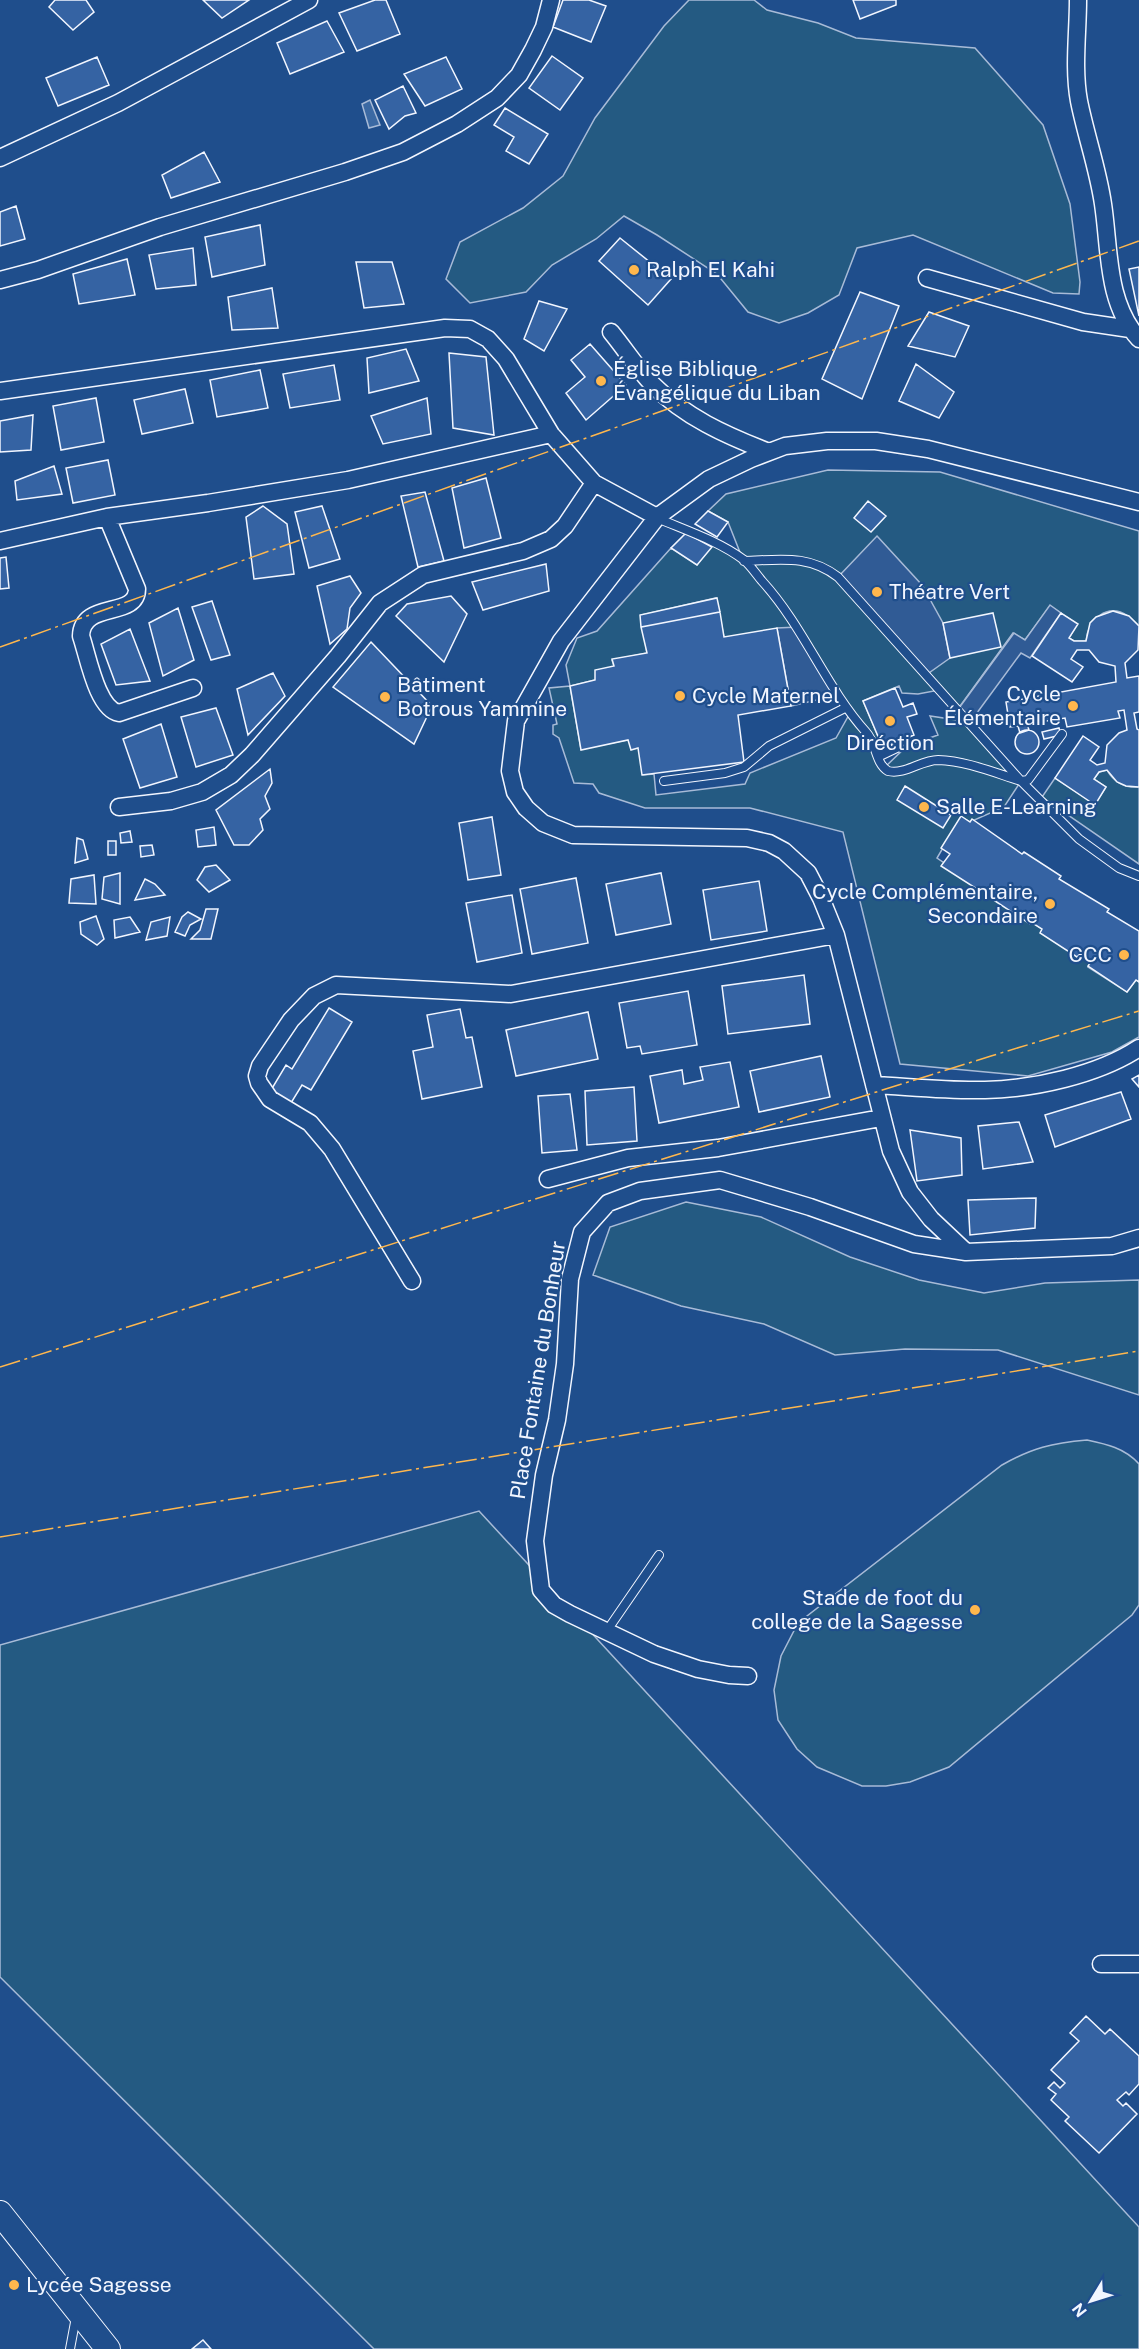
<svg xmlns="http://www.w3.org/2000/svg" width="1139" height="2349" font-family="'Public Sans',sans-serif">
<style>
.green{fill:#245a82;stroke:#a8bbd7;stroke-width:1.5;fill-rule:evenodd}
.parking{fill:#305b95;stroke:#a8bbd7;stroke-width:1.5}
.water{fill:#3b69a3;stroke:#a8bbd7;stroke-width:1.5}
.building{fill:#3563a3;stroke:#f2f6ff;stroke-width:1.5}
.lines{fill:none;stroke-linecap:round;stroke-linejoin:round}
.lane-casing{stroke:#f2f6ff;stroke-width:10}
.street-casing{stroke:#f2f6ff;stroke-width:19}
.secondary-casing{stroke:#f2f6ff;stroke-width:26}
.lane{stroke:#1f4e8c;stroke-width:8}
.street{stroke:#1f4e8c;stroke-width:16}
.secondary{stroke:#1f4e8c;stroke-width:24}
.power{stroke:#ffb74d;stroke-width:1.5;stroke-dasharray:21 4.5 3 4.5;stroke-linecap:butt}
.poi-dot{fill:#ffb74d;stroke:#1f4e8c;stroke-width:2}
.labels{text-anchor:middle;stroke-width:4.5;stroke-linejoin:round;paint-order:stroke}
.poi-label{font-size:21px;fill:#f2f6ff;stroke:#1f4e8c;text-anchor:start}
.street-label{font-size:21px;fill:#f2f6ff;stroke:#1f4e8c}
</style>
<rect width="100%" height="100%" fill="#1f4e8c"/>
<path class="green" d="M689 0H754L767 10 818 23 856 38 975 48 1043 125 1070 204 1080 282 1079 294 1053 293 913 235 857 248 839 295 808 313 779 323 748 312 717 274 657 235 624 216 596 239 552 265 526 292 470 303 446 279 460 242 523 208 563 176 595 118 664 26Z
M828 470 940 472 1139 531V626C1136 623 1132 619 1128 616 1107 602 1088 620 1086 641H1074L1069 638 1077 624 1050 606 1025 640 1013 633 958 709 939 690 918 694 902 693 899 686 863 701 883 748 877 753 884 768 907 746 938 735 930 716 970 722 1021 781 1004 807 970 822 961 817 937 858 1091 962 1088 967 1127 992 1136 980 1139 982V1037L1112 1052 1028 1076 900 1064 843 832 750 808H645L599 793 593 784 574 783 559 738 553 734V725L557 724 549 688 570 686 566 665 577 638 597 631 671 548 697 565 713 542 743 560 728 522 708 511 726 494ZM716 598 724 637H804L850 713 836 738 750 773 745 784 656 795 654 774 643 775 637 738 581 749 570 686 595 680 614 666 612 660 647 653 641 615Z
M1107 770C1114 782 1125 788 1139 787V864L1042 797 1055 778 1095 804 1106 787 1094 779 1099 772Z
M686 1202 761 1217 850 1257 919 1280 984 1293 1045 1283 1139 1280V1395L998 1350 905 1349 835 1355 764 1324 681 1306 593 1275 610 1227Z
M1087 1440C1106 1444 1125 1448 1139 1464V1605L1132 1615 949 1767 910 1782 886 1786H862L817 1767 797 1749 778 1720 774 1690 781 1656 798 1623 1002 1465C1032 1448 1052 1443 1087 1440Z
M479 1511 1139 2227V2349H374L0 1977V1645Z"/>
<path class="parking" d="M877 536 922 585 943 623 950 658 926 675 838 577Z
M1050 605 1061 613 1030 658 1021 653 971 721 959 708 1014 633 1025 640Z
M798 627 838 695 791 706 777 628Z"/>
<path class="water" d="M370 100 380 125 369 128 362 104Z"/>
<path class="building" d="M55 0H86L94 12 73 30 49 7Z
M203 0H249L222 18Z
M375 0H386L400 34 357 51 339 13Z
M563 0H589L606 6 591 42 553 27Z
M853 0H896V5L860 19Z
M327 21 344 52 290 74 277 43Z
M552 56 583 78 560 110 529 88Z
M97 57 109 85 58 106 46 78Z
M446 57 462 89 425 106 404 74Z
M403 86 416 113 405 116 389 129 375 100Z
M505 108 548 134 529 164 506 151 514 137 494 125Z
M204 152 220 182 171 198 162 175Z
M16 206 25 239 0 246V212Z
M260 225 265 265 212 277 205 237Z
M620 238 671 279 648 305 599 261Z
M193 248 196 285 156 289 149 255Z
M127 259 135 295 79 304 73 274Z
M356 262H392L404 304 364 308Z
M1139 267V316L1129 269Z
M272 288 278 328 232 330 228 297Z
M860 292 899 306 862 399 822 379Z
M539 301 567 309 544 351 524 339Z
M929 312 969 326 955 357 908 346Z
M590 344 626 385 586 420 566 393 585 377 571 360Z
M406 349 419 381 369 393 367 358Z
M449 353 486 357 494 435 453 428Z
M916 364 954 392 939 418 899 401Z
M334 365 340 400 290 408 283 374Z
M260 370 268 408 217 417 210 380Z
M185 389 193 423 142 434 134 400Z
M96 398 104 442 61 450 53 406Z
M427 398 431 434 383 444 371 416Z
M33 415 31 450 0 452V421Z
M108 460 115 495 73 503 66 468Z
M54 466 62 494 17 500 15 481Z
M486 478 501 538 464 548 452 488Z
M425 492 444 561 418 567 401 496Z
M868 501 886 516 871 532 854 518Z
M263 506 287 524 294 574 254 579 246 517Z
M322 506 340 559 309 568 295 512Z
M708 511 728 522 717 537 695 524Z
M686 533 712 547 697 565 671 548Z
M6 557 9 588 0 589V558Z
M546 564 549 591 483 610 472 582Z
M350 576 361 593 350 608 347 629 330 644 317 586Z
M451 596 467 614 444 662 396 616 407 604Z
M717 598 720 612 641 627 640 615Z
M212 601 230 655 211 660 192 607Z
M178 608 194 660 163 676 149 623Z
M1113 611 1129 616 1139 626 1138 650 1125 663 1127 678 1139 676V712L1134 713 1137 729 1139 730V787L1126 786 1117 782 1107 770 1099 772 1094 779 1106 787 1095 805 1055 778 1083 736 1099 747 1090 760 1097 765 1105 763 1107 745 1119 733 1127 730 1124 710 1118 711 1120 718 1067 727 1065 718 1027 724 1029 730 1020 733 1018 726 1010 727 1006 702 1116 682 1115 666 1099 662 1089 650H1077L1071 659 1083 667 1072 682 1032 656 1061 613 1078 624 1069 638 1074 641H1086L1090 623 1096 617Z
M720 612 724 637 777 628 791 706 738 715 744 762 642 775 638 748 631 750 628 740 581 750 570 686 595 680V670L614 666 612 659 647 653 641 627Z
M993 613 1001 647 950 658 943 623Z
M130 629 150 681 116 685 101 644Z
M371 642 432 706 414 744 333 687Z
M273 673 285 696 248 735 237 689Z
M895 688 903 707 913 703 917 714 907 717 914 735 883 748 863 701Z
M216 708 233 755 196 767 181 717Z
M161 724 177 777 140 788 123 739Z
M1059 728 1061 735 1044 739 1042 732Z
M1015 742a12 12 0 1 1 24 0a12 12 0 1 1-24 0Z
M270 769 272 783 265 796 270 809 260 819 263 830 249 845H234L216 810Z
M905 786 951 815 943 828 897 800Z
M961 816 970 822 972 819 1022 854 1024 852 1061 876 1059 879 1109 909 1107 912 1139 931V982L1136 980 1127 992 1088 966 1091 962 1080 954 1077 957 1040 933 1042 929 1031 922 1030 924 992 899 994 896 982 888 980 891 941 866 950 854 941 848Z
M492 817 501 875 468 880 459 823Z
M214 827 216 845 198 847 196 830Z
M130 831 132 842 121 843 120 833Z
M77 838 83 840 88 859 75 863Z
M108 841H116V855H108Z
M152 845 154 855 141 857 140 846Z
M216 865 230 880 209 892 197 880 205 867Z
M120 873V904L102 899 104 877Z
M661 873 671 924 616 935 606 884Z
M94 875 96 904 69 903 71 879Z
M576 878 588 943 532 954 520 889Z
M145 879 155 884 165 895 135 900Z
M759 881 767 931 711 940 703 890Z
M512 895 522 953 477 962 466 903Z
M206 909H218L211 939H191L200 930Z
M188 912 201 919 190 925 185 936 175 932 182 917Z
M96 916 104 939 97 945 81 934 80 922Z
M130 917 140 932 115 938 114 920Z
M170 917 167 936 146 940 151 922Z
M804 975 810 1024 728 1034 722 986Z
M688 991 697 1045 642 1054 640 1046 627 1048 619 1003Z
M329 1008 352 1022 311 1090 302 1085 291 1103 271 1090 286 1065 292 1069Z
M460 1009 466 1038 472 1037 482 1087 422 1099 413 1051 433 1047 427 1015Z
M588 1012 598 1059 516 1076 506 1030Z
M821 1056 830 1097 759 1112 750 1071Z
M730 1062 739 1107 659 1123 650 1076 682 1070 684 1084 703 1080 700 1067Z
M1139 1075V1087L1132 1079Z
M634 1087 637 1141 587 1145 585 1091Z
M1121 1092 1131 1119 1055 1147 1045 1115Z
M570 1094 577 1150 542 1153 538 1096Z
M1019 1122 1033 1162 983 1169 978 1126Z
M910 1130 961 1138 962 1175 917 1181Z
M1036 1198 1035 1228 970 1235 968 1200Z
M1086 2016 1105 2034 1110 2029 1139 2056V2084L1129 2095 1126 2092 1117 2100 1123 2106 1126 2103 1137 2114 1099 2153 1065 2121 1069 2117 1051 2100 1056 2094 1048 2088 1054 2082 1060 2088 1065 2083 1051 2070 1079 2041 1070 2033Z
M203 2340 211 2349H192Z"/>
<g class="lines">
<g class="lane-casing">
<path id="lane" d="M657 518C685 530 719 541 744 560 751 566 756 574 762 581 804 627 825 686 866 732 877 744 875 763 888 771 905 775 921 760 938 760 967 761 995 773 1021 781L1028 780 1062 734
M744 561C780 560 808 554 838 577L1021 781 1079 839 1119 868 1139 876
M878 757 899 747
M664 781 725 773 744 767 769 746 845 708
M606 1632 659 1555
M70 2349 76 2317"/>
</g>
<g class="street-casing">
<path id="street" d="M1078 0C1078 33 1073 68 1079 101 1086 136 1098 169 1103 204 1110 250 1106 302 1139 339
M0 158 118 103 309 0
M927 278 1083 322 1130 329
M0 280 38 270 160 227 345 172 403 152 457 124 497 98 519 75 533 50 544 27 551 0
M611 332C625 349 637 368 652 384 685 417 725 435 769 452
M0 391 445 328 470 329 488 339 506 359 551 434 594 483 657 517
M107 517 137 589C137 619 82 600 81 636 88 656 97 709 119 713L193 688
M0 541 107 517 208 503 348 480 551 434
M119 807 171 801 202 792 231 775 252 755 338 656 380 603 423 575 523 551 551 539 565 526 594 483
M874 1085C911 1087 948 1091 985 1090 1034 1089 1098 1075 1139 1048
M548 1179 628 1158 718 1148 881 1118
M966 1252 931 1219 910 1192 891 1151 836 935 821 898 808 873 784 851 769 843 747 838 573 835 543 823 526 808 515 792 510 771 516 721 561 641 657 517 709 479 751 459 785 446 827 441H876L928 449 1139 502
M412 1281 332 1149 310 1123 270 1099 259 1083 257 1076 260 1066 291 1020 314 996 336 985 511 994 836 935
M748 1676 729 1675 698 1669 654 1654 570 1614 554 1605 541 1590 535 1541 544 1475 557 1420 565 1364 570 1279 582 1232 608 1203 640 1191 720 1180 810 1207 914 1244 966 1252 1112 1246 1139 1238
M1101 1964H1139"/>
</g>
<g class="secondary-casing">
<path id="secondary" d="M0 2213 108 2349"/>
</g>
<use href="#lane" class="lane"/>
<use href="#street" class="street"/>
<use href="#secondary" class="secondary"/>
<path class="power" d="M0 647 1139 241
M0 1367 991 1056 1139 1011
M0 1537 1139 1351"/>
</g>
<g class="poi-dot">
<circle cx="634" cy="270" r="6"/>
<circle cx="601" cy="381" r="6"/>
<circle cx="877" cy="592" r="6"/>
<circle cx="680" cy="696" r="6"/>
<circle cx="385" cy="697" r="6"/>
<circle cx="1073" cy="706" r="6"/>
<circle cx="890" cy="721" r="6"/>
<circle cx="924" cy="807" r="6"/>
<circle cx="1050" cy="904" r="6"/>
<circle cx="1124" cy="955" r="6"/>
<circle cx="975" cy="1610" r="6"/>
<circle cx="14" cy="2285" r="6"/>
</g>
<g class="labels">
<g class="poi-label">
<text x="646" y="277">Ralph El Kahi</text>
<text x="613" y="376">Église Biblique<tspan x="613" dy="24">Évangélique du Liban</tspan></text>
<text x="889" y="599">Théatre Vert</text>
<text x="397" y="692">Bâtiment<tspan x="397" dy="24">Botrous Yammine</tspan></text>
<text x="1061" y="701" text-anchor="end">Cycle<tspan x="1061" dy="24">Élémentaire</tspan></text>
<text x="692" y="703">Cycle Maternel</text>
<text x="890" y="750" text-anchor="middle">Diréction</text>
<text x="936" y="814">Salle E-Learning</text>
<text x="1038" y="899" text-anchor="end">Cycle Complémentaire,<tspan x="1038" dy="24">Secondaire</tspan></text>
<text x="1112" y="962" text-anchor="end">CCC</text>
<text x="963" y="1605" text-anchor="end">Stade de foot du<tspan x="963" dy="24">college de la Sagesse</tspan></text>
<text x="26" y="2292">Lycée Sagesse</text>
</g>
<g class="street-label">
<text transform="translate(538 1370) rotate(-81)" y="7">Place Fontaine du Bonheur</text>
</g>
</g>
<g transform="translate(1091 2301) rotate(232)" stroke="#1f4e8c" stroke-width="4.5" paint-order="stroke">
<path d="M0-4.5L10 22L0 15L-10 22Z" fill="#f2f6ff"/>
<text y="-9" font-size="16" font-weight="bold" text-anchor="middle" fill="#f2f6ff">N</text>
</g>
</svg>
